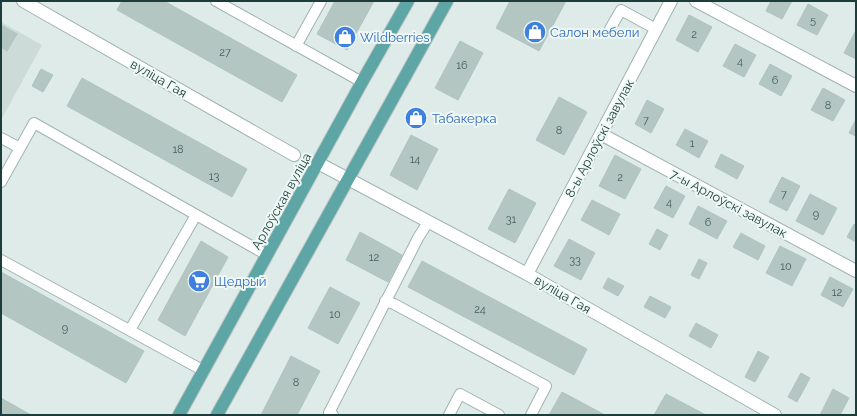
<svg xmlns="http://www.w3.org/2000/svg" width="857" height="416" font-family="Raleway,sans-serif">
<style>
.built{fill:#ccdbd8}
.building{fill:#b3c6c2;stroke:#afc5c2}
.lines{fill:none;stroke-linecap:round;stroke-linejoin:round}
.service-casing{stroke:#a0b3b1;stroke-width:12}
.pedestrian-casing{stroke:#a0b3b1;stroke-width:14}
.minor-casing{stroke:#a0b3b1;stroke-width:14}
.primary-casing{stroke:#bbc5c4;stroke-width:14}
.service{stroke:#fff;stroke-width:10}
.pedestrian{stroke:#fff;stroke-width:12}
.minor{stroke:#fff;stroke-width:12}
.primary{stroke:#5da6a5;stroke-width:12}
.labels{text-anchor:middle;stroke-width:4;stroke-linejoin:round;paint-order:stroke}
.number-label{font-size:11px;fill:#425f5e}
.shop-label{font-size:13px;fill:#366cbe;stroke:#eef8f5;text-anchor:start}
.street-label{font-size:13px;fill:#1d3d3c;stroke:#eef8f5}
</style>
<rect width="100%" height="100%" fill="#deebe8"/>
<path class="built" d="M1 22 42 45 1 120Z"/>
<path class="building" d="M122 1H164L297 75 282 102 117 10Z
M335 1H374L347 50 317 34Z
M510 1H566L539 51 496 28Z
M771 1H792L782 19 766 11Z
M808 4 828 15 817 35 797 25Z
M689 15 712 27 698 52 676 40Z
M1 25 17 34 7 51 1 47Z
M856 30V59L844 53Z
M460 41 483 53 458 100 435 88Z
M735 44 756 55 744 77 723 66Z
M770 64 792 76 781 96 759 84Z
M41 69 53 75 43 92 32 86Z
M82 78 247 169 232 197 67 106Z
M823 88 845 100 833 121 811 110Z
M559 97 587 112 564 155 536 140Z
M647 100 664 109 651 133 635 124Z
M856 119V136L849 133Z
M685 129 708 141 699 158 676 145Z
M411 135 438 149 417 190 390 175Z
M721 154 744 166 737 179 715 167Z
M615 155 641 169 625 199 599 186Z
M782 177 800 186 787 211 769 202Z
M666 186 685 196 673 218 654 208Z
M509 189 536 203 515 243 488 229Z
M810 194 837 208 823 235 796 221Z
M592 200 620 214 609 235 581 220Z
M698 206 727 221 717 239 689 224Z
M854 224 856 226V242L847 237Z
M657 229 668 235 660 250 649 244Z
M360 232 402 255 388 282 346 260Z
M741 233 765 246 758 260 733 247Z
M569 239 595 253 581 280 554 266Z
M201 241 228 257 185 336 158 320Z
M780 246 806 259 792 286 766 273Z
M699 259 707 263 699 279 691 275Z
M422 261 587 349 574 375 408 287Z
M1 272 144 351 126 383 1 313Z
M830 277 853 289 843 307 821 295Z
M608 278 624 286 618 296 603 288Z
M330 287 360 303 338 344 308 328Z
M650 296 671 307 665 318 644 307Z
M696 323 718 335 711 348 689 336Z
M758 351 769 357 755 382 745 377Z
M291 356 320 371 297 415H261Z
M801 373 810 378 797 402 788 397Z
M833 389 849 398 840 415H820Z
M562 392 605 415H549Z
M666 394 706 415H654Z
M1 398 31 415H1Z"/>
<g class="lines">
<g class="service-casing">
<path id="service" d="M216 1 362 82
M610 29 621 10 656 29
M296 46 321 1
M1 138 20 148
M1 182 34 123 267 255
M1 260 204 371
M385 301 394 304 546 386 531 415
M130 330 196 215
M333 415 329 413 418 238 428 222
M449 415 460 394 499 415"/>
</g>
<g class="pedestrian-casing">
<path id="pedestrian" d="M23 1 294 155"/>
</g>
<g class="minor-casing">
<path id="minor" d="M696 1 856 86
M601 134 856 271
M318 163 527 274 775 415
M527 274 671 1"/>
</g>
<g class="primary-casing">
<path id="primary" d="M179 415 362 82 408 1
M217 415 447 1"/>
</g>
<use href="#service" class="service"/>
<use href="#pedestrian" class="pedestrian"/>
<use href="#minor" class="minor"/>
<use href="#primary" class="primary"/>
</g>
<defs>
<g id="shop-disc" transform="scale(1.15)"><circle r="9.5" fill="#3f7fe0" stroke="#eef8f5"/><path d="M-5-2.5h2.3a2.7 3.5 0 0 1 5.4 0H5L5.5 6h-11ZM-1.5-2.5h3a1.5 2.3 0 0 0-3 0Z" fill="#fff"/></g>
<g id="supermarket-disc" transform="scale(1.15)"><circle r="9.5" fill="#3f7fe0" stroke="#eef8f5"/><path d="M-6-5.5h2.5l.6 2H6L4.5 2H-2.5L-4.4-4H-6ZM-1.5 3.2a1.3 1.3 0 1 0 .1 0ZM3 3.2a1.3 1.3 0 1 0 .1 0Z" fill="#fff"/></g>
</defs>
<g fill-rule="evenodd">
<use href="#shop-disc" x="535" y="32"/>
<use href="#shop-disc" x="345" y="37"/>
<use href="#shop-disc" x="416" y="118"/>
<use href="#supermarket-disc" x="199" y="281"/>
</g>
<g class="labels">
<g class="number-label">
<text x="813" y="24">5</text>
<text x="694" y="38">2</text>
<text x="225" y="56">27</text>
<text x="740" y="65">4</text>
<text x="462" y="69">16</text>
<text x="775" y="84">6</text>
<text x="828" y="109">8</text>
<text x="646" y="124">7</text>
<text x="559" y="134">8</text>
<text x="692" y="147">1</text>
<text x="178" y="153">18</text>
<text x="415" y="163">14</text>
<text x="214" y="180">13</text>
<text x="620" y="181">2</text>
<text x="784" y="198">7</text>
<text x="669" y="206">4</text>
<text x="816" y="218">9</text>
<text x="511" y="223">31</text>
<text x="708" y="226">6</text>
<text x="374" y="261">12</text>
<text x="575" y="264">33</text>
<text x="786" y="270">10</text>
<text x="837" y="296">12</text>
<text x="480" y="313">24</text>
<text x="335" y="318">10</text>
<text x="65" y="332">9</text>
<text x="296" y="386">8</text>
</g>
<g class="shop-label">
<text x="550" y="37">Салон мебели</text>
<text x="360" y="42">Wildberries</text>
<text x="432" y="123">Табакерка</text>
<text x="214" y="286">Щедрый</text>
</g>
<g class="street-label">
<text transform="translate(159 78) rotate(30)" y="5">вуліца Гая</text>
<text transform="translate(599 138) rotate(-62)" y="5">8-ы Арлоўскі завулак</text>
<text transform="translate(281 201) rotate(-61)" y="5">Арлоўская вуліца</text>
<text transform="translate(729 203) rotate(28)" y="5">7-ы Арлоўскі завулак</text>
<text transform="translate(563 294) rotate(30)" y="5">вуліца Гая</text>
</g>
</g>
<rect width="857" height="416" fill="none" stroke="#1d3d3c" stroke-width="4"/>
</svg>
